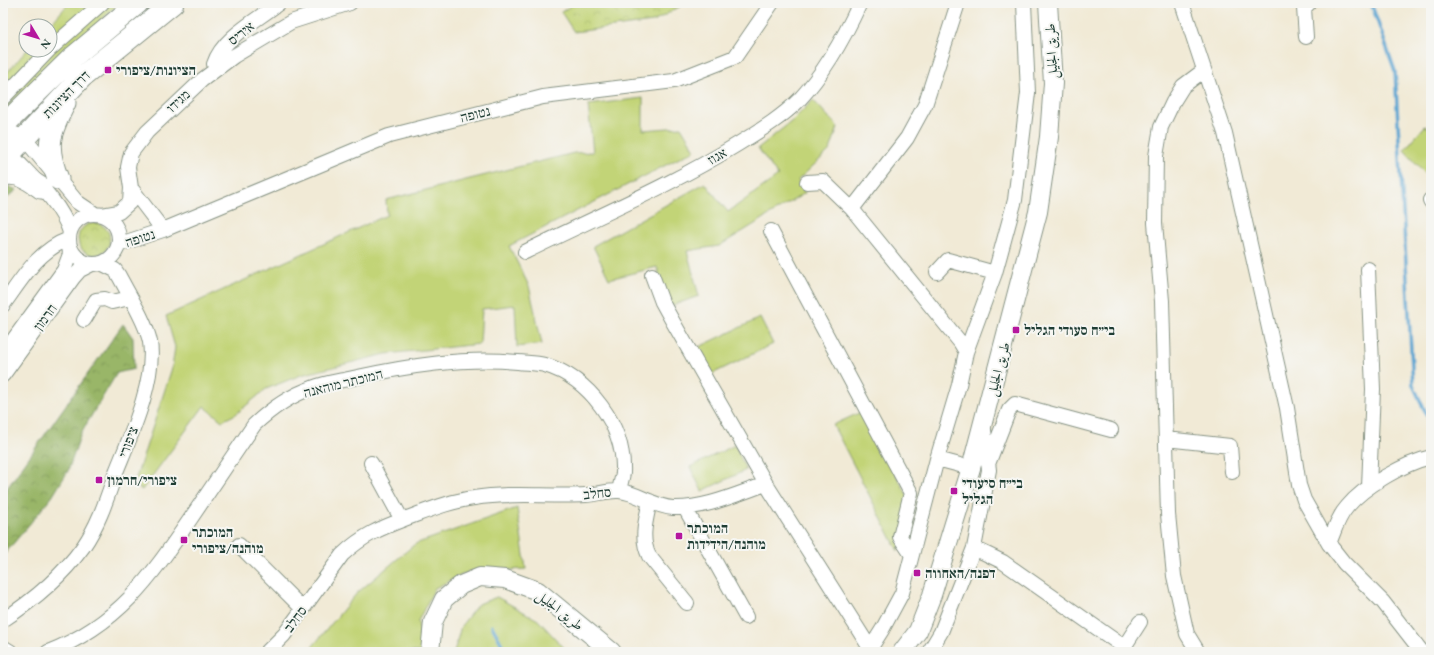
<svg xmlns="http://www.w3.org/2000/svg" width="1434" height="655" font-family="'EB Garamond',Amiri,'Frank Ruhl Libre',serif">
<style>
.grass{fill:#c2d477;stroke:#708856}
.forest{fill:url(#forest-crowns);stroke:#5c7a4e}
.park{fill:url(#park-crowns);stroke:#708856}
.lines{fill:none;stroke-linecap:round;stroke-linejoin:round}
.stream{stroke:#58a3d0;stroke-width:3.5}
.minor-casing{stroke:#889485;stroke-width:16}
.major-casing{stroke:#889485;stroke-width:20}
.highway-casing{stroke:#889485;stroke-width:23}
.minor{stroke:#fff;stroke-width:14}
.major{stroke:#fff;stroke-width:18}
.highway{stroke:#fff;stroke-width:21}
.poi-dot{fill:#b5179e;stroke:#f6f6f2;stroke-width:1.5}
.labels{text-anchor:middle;stroke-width:4;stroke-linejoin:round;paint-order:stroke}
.street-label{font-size:14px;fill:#1f3d34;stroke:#f6f6f2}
.poi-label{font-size:14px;font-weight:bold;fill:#1f3d34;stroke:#f6f6f2;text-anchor:start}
</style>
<defs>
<pattern id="forest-crowns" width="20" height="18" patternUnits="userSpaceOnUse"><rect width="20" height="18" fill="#99b668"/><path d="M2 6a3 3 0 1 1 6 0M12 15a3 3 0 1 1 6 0" fill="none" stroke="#7c9556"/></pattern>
<pattern id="park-crowns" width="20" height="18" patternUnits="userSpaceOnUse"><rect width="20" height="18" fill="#c2d477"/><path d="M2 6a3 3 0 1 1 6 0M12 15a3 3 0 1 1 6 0" fill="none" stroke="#a6b768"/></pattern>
</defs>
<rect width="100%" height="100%" fill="#f6f6f2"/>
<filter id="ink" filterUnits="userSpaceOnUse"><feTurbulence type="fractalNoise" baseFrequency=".025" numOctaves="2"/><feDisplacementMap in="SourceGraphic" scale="8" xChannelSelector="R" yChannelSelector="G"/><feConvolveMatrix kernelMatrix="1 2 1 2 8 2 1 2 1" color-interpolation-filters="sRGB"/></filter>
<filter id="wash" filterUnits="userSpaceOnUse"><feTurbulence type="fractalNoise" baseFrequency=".012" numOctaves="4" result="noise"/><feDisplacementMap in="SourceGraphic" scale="16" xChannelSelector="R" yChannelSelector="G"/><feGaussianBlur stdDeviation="0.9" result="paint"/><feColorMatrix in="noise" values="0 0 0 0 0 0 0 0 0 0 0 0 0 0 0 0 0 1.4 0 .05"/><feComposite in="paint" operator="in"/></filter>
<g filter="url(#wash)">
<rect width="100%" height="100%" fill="#f1ead6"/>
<path class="grass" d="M69 3H119L3 115V77L27 50H50L49 26Z
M643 98V130L681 127 695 150 509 246 529 286 542 344 517 347 515 305 482 309 480 344 386 354 301 375 266 389 236 414 222 421 204 406 142 490 134 484 172 368 175 347 166 316 387 215 386 200 574 153 593 152 588 105Z
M813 100 838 127 830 150 798 180 805 193 719 246 687 251 699 296 668 307 657 267 609 279 593 246 705 183 728 212 778 176 758 148 792 121Z
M1425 126 1431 129V180L1404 150Z
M760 318 773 344 712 374 699 347Z
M861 412 913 505 898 551 833 425Z
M735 445 746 470 702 491 690 467Z
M517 508 526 569 468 572 435 588 418 621 423 652H308L357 593 415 544Z
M497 597 538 620 568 652H454L461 626 478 604Z"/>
<path class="forest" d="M3 184 17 190 3 201Z
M123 324 133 338 134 369 117 373 81 433 68 471 52 497 3 556V494Z"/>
<path class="park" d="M575 3H686L653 22 574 32 561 12Z
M78 239a16 16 0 1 1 32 0a16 16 0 1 1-32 0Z"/>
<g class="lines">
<path class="stream" d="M1371 3 1395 71 1413 385 1431 424
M492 626 506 652"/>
</g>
</g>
<g filter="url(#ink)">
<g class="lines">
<g class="minor-casing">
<path id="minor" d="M1182 3 1225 133 1287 408 1299 485 1304 500 1329 544 1344 563 1383 602 1422 652
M1306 37 1304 8 1309 3
M50 49 102 3
M216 69 214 64C222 38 257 20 279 3
M3 98 49 50
M3 129 24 138 77 202 95 214
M8 146 10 153C31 177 60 201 70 232
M807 182 823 181 852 209 960 342 966 352
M131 188 163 230
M1430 200 1431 202
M852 209 907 138 925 105 958 3
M69 239a25 25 0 1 1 50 0a25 25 0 1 1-50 0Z
M102 215 119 212 130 202 131 188 128 167 131 153 147 132 202 80 234 56 291 22 350 3
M771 231 911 493 900 537 912 555
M118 246 123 243 163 230 389 136 543 97 674 81 735 57 772 3
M525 252C596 217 670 186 738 144 759 131 781 118 799 100 825 72 844 38 860 3
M1368 269 1373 389 1369 487
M937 272 948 260 995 273
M3 305C22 279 38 250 69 239
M84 320 96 300 105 299 112 302 130 298
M3 354 64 270 70 254 69 245
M3 375 73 278 80 270 92 264
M1166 439 1230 446 1232 472
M937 459 959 385 966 352 995 273 1015 200 1028 93 1024 3
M371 463 402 520
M988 464 1009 410 1015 404 1111 430
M766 484 870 648
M650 501C646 520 640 538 649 556L687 603
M685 508 746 617
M1329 544C1334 531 1338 517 1347 507 1364 486 1405 463 1431 457
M239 545 303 609
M974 548 1003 562 1124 647 1140 622
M3 620C34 600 62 576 83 547 99 524 107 498 116 472 130 437 156 380 150 342 147 324 128 293 119 276L115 270 101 263
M3 647 11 652
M48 652C119 624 150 578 191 518 212 487 233 456 254 425 272 408 289 396 312 388 325 383 340 381 353 378 407 366 463 357 518 362 526 363 536 363 545 365 589 378 625 426 623 473 622 479 620 485 619 491
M267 652 284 635 342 555C363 535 381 528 407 518 429 510 451 501 474 498 511 492 548 497 586 495 596 495 608 490 619 491 637 492 654 507 673 508 705 509 737 494 766 484L673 322 662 302 652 275
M868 652 882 630 902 593 937 459 971 468
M929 652 941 632 974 548 989 470 984 430
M1198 652 1187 634 1174 576 1168 514 1162 301 1155 223 1156 156 1161 127 1173 102 1183 86 1199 74 1205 73"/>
</g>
<g class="major-casing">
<path id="major" d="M430 652 433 622 444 599 461 585 480 577 505 579 538 591 612 652
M902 652 918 631 932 595 971 468 1038 212 1049 137 1053 83 1048 3"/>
</g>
<g class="highway-casing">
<path id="highway" d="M3 126 72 58 138 3
M3 161 82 77 173 3
M3 175C19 172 28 179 41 188
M58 179C45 146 49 134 65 103"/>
</g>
<use href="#minor" class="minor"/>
<use href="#major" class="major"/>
<use href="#highway" class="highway"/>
</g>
</g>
<g class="poi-dot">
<rect x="104" y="66" width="8" height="8" rx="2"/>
<rect x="1012" y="326" width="8" height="8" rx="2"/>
<rect x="95" y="476" width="8" height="8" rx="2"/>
<rect x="950" y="487" width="8" height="8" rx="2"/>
<rect x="675" y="532" width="8" height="8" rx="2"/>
<rect x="180" y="536" width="8" height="8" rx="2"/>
<rect x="913" y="569" width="8" height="8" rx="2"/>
</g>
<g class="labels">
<g class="street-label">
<text transform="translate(241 33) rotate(-38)" y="5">איריס</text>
<text transform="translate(1051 51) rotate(-93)" y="5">طريق الجليل</text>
<text transform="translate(66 94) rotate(-45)" y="5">דרך הציונות</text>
<text transform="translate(178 101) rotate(-43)" y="5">מגידו</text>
<text transform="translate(475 114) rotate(-14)" y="5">נטופה</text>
<text transform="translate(717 156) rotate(-30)" y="5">אגוז</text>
<text transform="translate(140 238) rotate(-18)" y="5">נטופה</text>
<text transform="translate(45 317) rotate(-54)" y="5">חרמון</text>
<text transform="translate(998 369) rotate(-75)" y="5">طريق الجليل</text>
<text transform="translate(343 383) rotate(-14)" y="5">המוכתר מוהאנה</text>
<text transform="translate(128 442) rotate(-70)" y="5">ציפורי</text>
<text transform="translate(597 493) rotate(-6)" y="5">סחלב</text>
<text transform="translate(560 610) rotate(38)" y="5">طريق الجليل</text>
<text transform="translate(295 619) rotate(-54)" y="5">סחלב</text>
</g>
<g class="poi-label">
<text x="116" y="75">הציונות/ציפורי</text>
<text x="1024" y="335">בי״ח סעודי הגליל</text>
<text x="107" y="485">ציפורי/חרמון</text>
<text x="962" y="488">בי״ח סיעודי<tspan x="962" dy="16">הגליל</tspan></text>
<text x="687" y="533">המוכתר<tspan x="687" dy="16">מוהנה/הידידות</tspan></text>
<text x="192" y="537">המוכתר<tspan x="192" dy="16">מוהנה/ציפורי</tspan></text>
<text x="925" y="578">דפנה/האחווה</text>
</g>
</g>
<rect width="1434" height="655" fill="none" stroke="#f6f6f2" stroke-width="16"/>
<g transform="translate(38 38) rotate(128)"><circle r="19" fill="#f6f6f2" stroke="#a0aca6"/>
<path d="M0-3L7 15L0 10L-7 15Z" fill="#b5179e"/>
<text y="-6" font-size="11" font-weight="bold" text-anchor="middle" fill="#1f3d34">N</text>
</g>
</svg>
